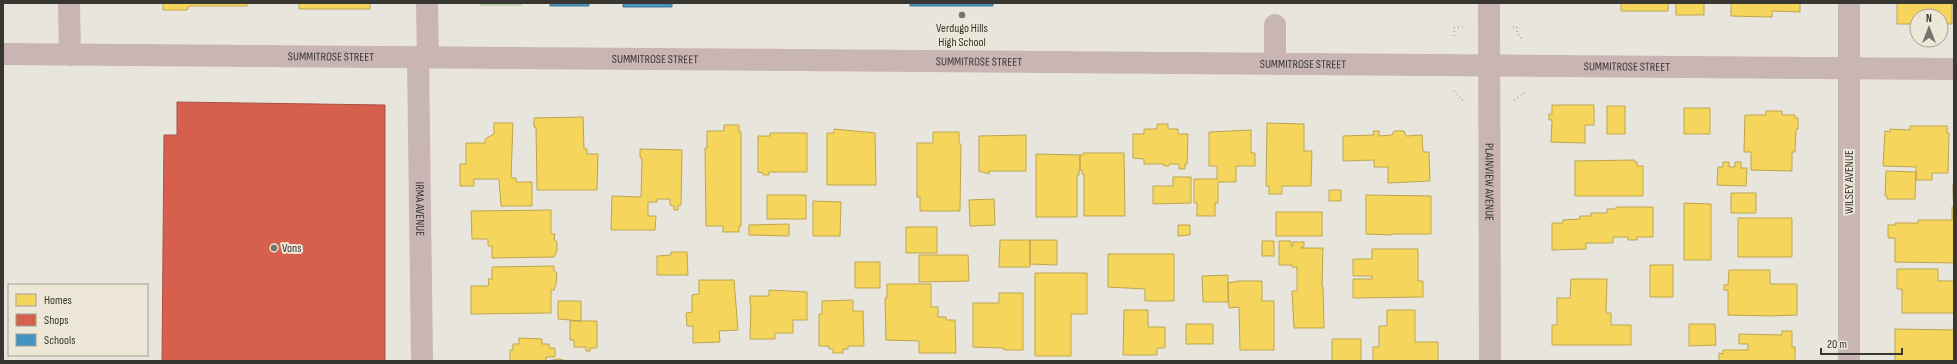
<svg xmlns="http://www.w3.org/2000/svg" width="1957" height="364" font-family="'Sofia Sans Condensed',sans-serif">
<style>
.green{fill:#bfd4b0}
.homes{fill:#f6d55c;stroke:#bda54f}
.shops{fill:#d6604d;stroke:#a75344}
.schools{fill:#4393c3;stroke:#407797}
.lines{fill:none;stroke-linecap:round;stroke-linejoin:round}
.path{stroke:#c2b5b3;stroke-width:2.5;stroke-dasharray:1 3;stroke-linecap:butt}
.minor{stroke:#c9b5b4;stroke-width:22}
.poi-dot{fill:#76736d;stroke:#ede7d8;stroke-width:1.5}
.labels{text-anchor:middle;stroke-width:4;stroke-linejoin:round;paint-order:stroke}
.poi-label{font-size:12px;fill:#383630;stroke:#ede7d8}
.street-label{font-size:12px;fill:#383630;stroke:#ede7d8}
</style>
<rect width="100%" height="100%" fill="#e8e5dd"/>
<path class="green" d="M480 3H522V6H480Z"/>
<path class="homes" d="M163 3H247V6H189L187 10H163Z
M299 3H370V9H299Z
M1621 3H1668V11H1621Z
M1676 3H1704V15H1676Z
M1731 3H1800V12L1772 11V17L1731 16Z
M1897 3H1952V24H1941V16H1917V24H1897Z
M1552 105H1594V125H1585V143L1551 142 1552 120H1549V114H1552Z
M1607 106H1625V134H1607Z
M1684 108H1710V134H1684Z
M1766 111H1782V115H1795V118H1798V129H1796L1795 152H1792V171L1751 170V152H1744L1745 115H1766Z
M583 117 584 149H587V154H598L597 190H537L536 127H534V118Z
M494 123H513L511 178H516V182H532V206H501L499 179H474V186H460V164H466V143H485V139L494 134Z
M1267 123 1304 124V151H1312L1311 186H1282V194H1269V186H1266Z
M1157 124H1168V129H1178V134H1188L1187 164H1185V169H1179V164H1169V166H1164V164H1144V159L1133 158V134H1144V129H1157Z
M724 125H739V132H741V226H739V232H723V226H706L705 148H707V131H724Z
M1910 126H1947V133H1949L1948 173H1932V180H1916V167L1883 166 1885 131 1890 132V129L1910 130Z
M834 129 875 133 876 185H827V133H834Z
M1251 130V153H1255V166H1236V182H1218V203H1215V216H1197V203H1194V179H1217V166H1209V132Z
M1373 131H1379V136L1392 135 1394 131H1404L1406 136 1422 135 1423 152H1429L1430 181 1388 183V167H1374V160L1343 161V136L1374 135Z
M933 132H959V144H961L960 211H920V197H917V143H933Z
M770 133H807V172H769V175H763V173L758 172V136H770Z
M1026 135V171H989V174L979 171V136Z
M640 149 682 150 681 205H678V210H674V206L670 205V199H657V202H648V216H656L655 230H611L612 196 641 197 642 158H640Z
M1083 153H1124L1125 216H1084V174H1082V170H1080V155H1083Z
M1036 154 1080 155V170H1079V175H1077V217H1036Z
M1634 160V162H1637V166H1643V196H1575V161Z
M1723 162H1729V167H1735V162H1741V168H1747L1746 186 1717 185 1718 167H1723Z
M1886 171 1916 172 1915 199H1887V196H1885Z
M1173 177H1191V203L1153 204V186H1173Z
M1953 184H1954V199H1953Z
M1329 190H1341V201H1329Z
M1731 193H1756V213H1731Z
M767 195H806V219H767Z
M1366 195 1431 196V234H1392V235L1366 234Z
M994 199 995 225 970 226 969 200Z
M813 201 841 202 840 236H813Z
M1684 203 1711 204V260H1684Z
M1616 207H1653V237H1637V240H1628V237H1613V243H1586V249L1552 250V223H1563V220L1580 219V216H1591V213H1607V209H1616Z
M1952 207H1954V263L1895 262V238H1888V225H1895V223H1918V220H1952Z
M551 210V234H555L554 239 557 242V251L554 257 492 258V246H488V239H472L471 211Z
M1276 212H1322V236H1276Z
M1738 218H1792V257H1738Z
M789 224V236L749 235V225Z
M1178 225H1190V235L1178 236Z
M906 227H937V253H906Z
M1000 240H1030V267H999Z
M1030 240H1057V265L1030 264Z
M1262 241H1274V256H1262Z
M1279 241H1291V246H1293V242H1304V247H1301V248H1323L1322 287H1323L1324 328H1294L1292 291H1297V267H1292V265H1279Z
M1372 249H1418V281H1423V297L1353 298V279H1372V276H1353V259H1372Z
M671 252H687L688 275H657V256L671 255Z
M1108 254H1174V301H1145V289L1108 287Z
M919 255H968L969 281 919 282Z
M855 262H880V288H855Z
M1650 265H1673V297H1650Z
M554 266V271L557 273 556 284 554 290H551V313L471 314V286H489L488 279H492V267Z
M1897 269H1938V281H1954V313H1902V289H1897Z
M1729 270H1770V284H1797V315L1769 316 1728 315V290H1724V285H1728Z
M1035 273H1087V314H1071V356H1035Z
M1228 275V302H1203L1202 276Z
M1571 279H1607L1606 313H1611V325H1631V345H1552V325H1557V298H1570Z
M699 280H734L738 330 719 331 720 342 693 343V326H687L686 313 692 312V295L699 294Z
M1239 281H1262V301H1274V350H1240L1239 307 1229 308 1228 283Z
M887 284H931V307H938V317H946V320H955L956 353H919V341L886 340 885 298H887Z
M769 290 807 292V320H793V333H775V339H750L751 305H750V296H769Z
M999 293H1023V350H1004V348L973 347V303H999Z
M853 300V311H863L864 346H848V349H843V353H833V349H829V346H819V314H822V301Z
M558 301H581V321L558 319Z
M1124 310H1148V327H1165V348H1157V355H1123Z
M1387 310H1415V342H1438V361H1373V347H1379V326H1387Z
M570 321H597V348H590V351H586V347H574V340H570Z
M1186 324H1213V344H1186Z
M1689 324H1715L1716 345 1689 346Z
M1895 329 1954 330V361H1895Z
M1782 331H1792V347H1795V361H1719V353L1723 354V350H1748V344H1739V334L1782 335Z
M519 338 542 339V344H549V348H555V357H546V361L559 359 567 361H510V350H513V344H519Z
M1332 339H1361V361H1332Z"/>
<path class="shops" d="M177 102 385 105V361H162L164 135H177Z"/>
<path class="schools" d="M550 3H589V6H550Z
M623 3H672V7H623Z
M910 3H993V6H910Z"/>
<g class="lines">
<path class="path" d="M1513 27H1517V33L1523 40
M1454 36V28L1463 27
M1454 91 1462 100H1465
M1514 100 1524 94V91"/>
<g class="minor">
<path d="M69 3 70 55"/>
<path d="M427 3 428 57"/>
<path id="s1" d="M1489 3 1490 361"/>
<path d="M1849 3V361"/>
<path id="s2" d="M3 54 1954 69"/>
<path id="s3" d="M418 57 422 361"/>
<path d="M1275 64V25"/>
</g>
</g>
<g class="poi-dot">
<circle cx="962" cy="15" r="4"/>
<circle cx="274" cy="248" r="4"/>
</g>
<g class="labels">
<g class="poi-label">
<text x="962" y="32">Verdugo Hills<tspan x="962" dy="14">High School</tspan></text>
<text x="282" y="252" text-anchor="start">Vons</text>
</g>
<g class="street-label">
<text dy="4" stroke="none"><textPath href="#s2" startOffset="328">SUMMITROSE STREET</textPath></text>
<text dy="4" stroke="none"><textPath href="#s2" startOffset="652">SUMMITROSE STREET</textPath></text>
<text dy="4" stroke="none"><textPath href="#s2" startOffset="976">SUMMITROSE STREET</textPath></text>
<text dy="4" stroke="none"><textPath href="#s2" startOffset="1300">SUMMITROSE STREET</textPath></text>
<text dy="4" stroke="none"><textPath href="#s2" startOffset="1624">SUMMITROSE STREET</textPath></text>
<text dy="4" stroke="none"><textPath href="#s1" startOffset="179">PLAINVIEW AVENUE</textPath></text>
<text transform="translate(1849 182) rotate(-90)" y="4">WILSEY AVENUE</text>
<text dy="4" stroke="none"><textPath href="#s3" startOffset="152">IRMA AVENUE</textPath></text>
</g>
</g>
<rect width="1957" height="364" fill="none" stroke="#383630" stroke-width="8"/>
<rect x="8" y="284" width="140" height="72" fill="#ede7d8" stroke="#a5a095"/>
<rect x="16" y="294" width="20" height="12" fill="#f6d55c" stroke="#a5a095"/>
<text x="44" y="304" font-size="12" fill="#383630">Homes</text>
<rect x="16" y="314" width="20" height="12" fill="#d6604d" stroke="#a5a095"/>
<text x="44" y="324" font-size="12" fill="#383630">Shops</text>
<rect x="16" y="334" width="20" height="12" fill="#4393c3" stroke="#a5a095"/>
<text x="44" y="344" font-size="12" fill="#383630">Schools</text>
<g transform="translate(1929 28)"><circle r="19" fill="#ede7d8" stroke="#a5a095"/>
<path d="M0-3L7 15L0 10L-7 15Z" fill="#76736d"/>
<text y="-6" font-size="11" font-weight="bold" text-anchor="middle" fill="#383630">N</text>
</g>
<path d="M1821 348v6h81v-6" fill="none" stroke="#383630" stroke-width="2"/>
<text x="1827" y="348" font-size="12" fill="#383630" stroke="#ede7d8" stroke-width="3" paint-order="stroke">20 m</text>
</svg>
